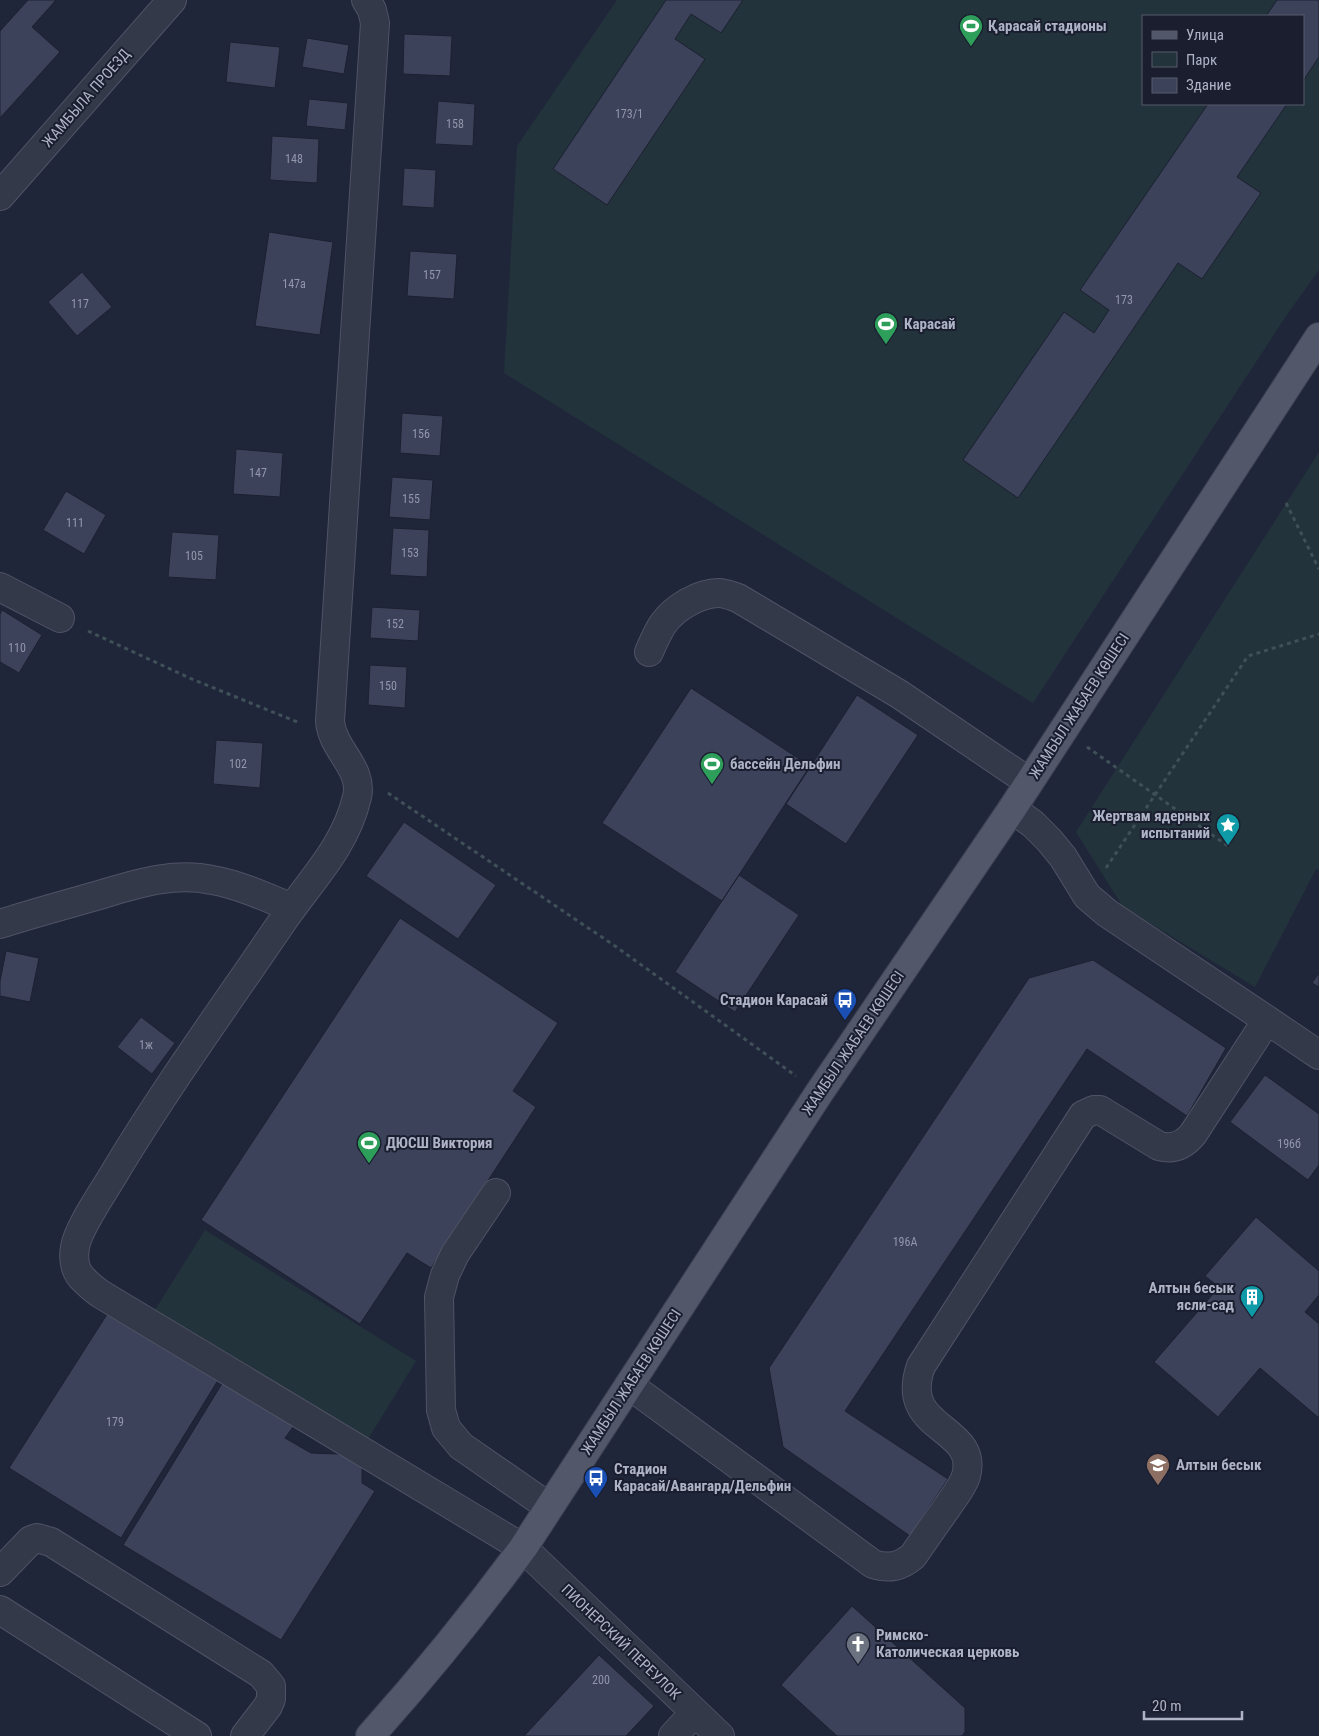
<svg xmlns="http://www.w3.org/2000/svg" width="1319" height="1736" font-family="'Roboto Condensed',sans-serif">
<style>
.green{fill:#22333b;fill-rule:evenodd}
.building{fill:#3c425a;stroke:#1c2031}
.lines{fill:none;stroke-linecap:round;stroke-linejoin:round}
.minor-casing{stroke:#4f5365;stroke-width:30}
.major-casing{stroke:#3e4253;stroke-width:30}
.path{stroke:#405058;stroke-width:3;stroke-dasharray:4 4;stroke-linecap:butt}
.minor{stroke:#34394a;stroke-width:28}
.major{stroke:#52576a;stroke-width:28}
.labels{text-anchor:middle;stroke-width:4;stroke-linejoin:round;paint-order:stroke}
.number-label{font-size:12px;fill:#9297ab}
.poi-label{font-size:15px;font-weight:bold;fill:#afb3c6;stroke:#1a1e2f;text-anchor:start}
.street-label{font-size:15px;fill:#afb3c6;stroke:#1a1e2f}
</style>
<rect width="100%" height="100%" fill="#20263a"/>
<path class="green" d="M617 0H1319V270L1286 316 1033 703 504 373 517 146ZM1143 16H1303V104H1143Z
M1319 452V870L1316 869 1255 987 1123 907 1076 832Z
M205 1230 416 1361 365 1444 153 1313Z"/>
<path class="building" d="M28 0H56L32 27 60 52 0 118V31Z
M666 0H743L721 33 691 14 675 39 705 59 607 205 553 169Z
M1277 0H1319V57L1303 81V16H1266Z
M404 34 452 36 450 76 403 74Z
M307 38 349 45 344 74 302 67Z
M230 42 280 47 275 88 226 82Z
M309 99 348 103 345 130 306 126Z
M438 101 475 104 473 146 435 144Z
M1208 104H1287L1237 177 1261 193 1202 279 1178 263 1018 498 963 460 1064 312 1094 333 1109 310 1080 290Z
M272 136 319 139 317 183 270 180Z
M404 168 436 170 434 208 402 206Z
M269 232 333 242 320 335 255 326Z
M410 251 457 254 454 299 407 296Z
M82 272 112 307 77 336 48 302Z
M402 413 443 416 440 456 400 453Z
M236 449 283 453 280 497 233 494Z
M392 477 433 480 430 520 389 517Z
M66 491 106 515 84 554 43 530Z
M393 528 429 530 427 577 390 575Z
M172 532 219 535 216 580 168 577Z
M372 607 420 610 418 641 370 638Z
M2 610 42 635 19 673 0 662V614Z
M370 665 407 667 405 708 368 705Z
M691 688 810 766 722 901 602 823Z
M857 695 918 735 846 844 786 804Z
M216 740 263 743 260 788 213 784Z
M404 822 496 885 458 939 366 876Z
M739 875 799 915 735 1012 675 972Z
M400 918 558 1023 513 1091 536 1107 431 1268 407 1253 360 1324 201 1220Z
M6 951 39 958 30 1002 0 996V981Z
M1093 960 1226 1048 1187 1116 1087 1049 845 1411 948 1479 910 1536 783 1447 769 1368 1029 978Z
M1319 973V987L1312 983Z
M141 1017 175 1043 152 1074 117 1047Z
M1265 1075 1319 1114V1165L1308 1180 1230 1122Z
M1256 1217 1319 1271V1295L1305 1312 1319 1324V1418L1260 1368 1218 1417 1154 1362 1219 1287 1205 1276Z
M111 1308 220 1377 121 1538 9 1468Z
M223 1382 296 1423 285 1438 311 1453 362 1455V1483L375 1491 281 1640 123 1545Z
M852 1606 965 1708V1732L962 1736H837L781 1685Z
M599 1655 654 1706 626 1736H524Z"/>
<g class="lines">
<g class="minor-casing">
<path id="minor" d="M366 0 372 10 375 23 330 721C332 750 364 768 357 797 345 848 310 881 282 922 227 1003 169 1083 118 1167 107 1187 78 1227 75 1247 71 1271 81 1279 99 1293L523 1548 720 1736
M0 196 172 0
M0 587 60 618
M649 652C653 643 657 633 663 624 674 608 699 593 719 593 725 593 732 596 738 598L899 694 1029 782
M0 924C31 914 61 906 92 897 131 886 171 871 212 880 240 885 266 897 292 908
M1267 1020 1319 1055
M496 1193 455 1254 445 1275 439 1297 441 1410 446 1428 461 1446 549 1507
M629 1385 873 1564C889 1569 900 1567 913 1556 924 1540 935 1524 946 1509 953 1498 962 1488 966 1476 980 1425 897 1432 921 1366L1083 1115 1094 1110H1100L1159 1146C1173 1150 1184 1145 1193 1134L1267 1020 1107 913 1087 896 1063 857 1049 840 1033 824 1012 809
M0 1572 31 1540 37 1538 51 1542 261 1674 271 1686V1699L268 1706 245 1736
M0 1610 197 1736
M673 1736 694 1713"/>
</g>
<g class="major-casing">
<path id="major" d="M370 1736C424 1676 475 1613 523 1548L819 1093 1012 809 1319 337"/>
</g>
<path class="path" d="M1286 503 1319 569
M88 631 194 680 300 723
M1087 747 1228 846
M388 793 615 946 796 1076
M1106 868 1248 656 1319 634"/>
<use href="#minor" class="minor"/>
<use href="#major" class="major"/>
</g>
<defs>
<g id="stadium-pin" transform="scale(1.25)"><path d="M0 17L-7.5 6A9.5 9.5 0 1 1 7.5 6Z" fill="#2e9e5b" stroke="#1a1e2f"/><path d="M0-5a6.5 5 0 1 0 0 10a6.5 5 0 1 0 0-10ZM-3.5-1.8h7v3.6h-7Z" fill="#fff"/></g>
<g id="sight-pin" transform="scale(1.25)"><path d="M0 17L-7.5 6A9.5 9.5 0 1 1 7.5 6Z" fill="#0f9aa8" stroke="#1a1e2f"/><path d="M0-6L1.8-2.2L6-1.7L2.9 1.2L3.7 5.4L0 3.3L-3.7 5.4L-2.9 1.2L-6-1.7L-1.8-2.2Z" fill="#fff"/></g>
<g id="bus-pin" transform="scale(1.25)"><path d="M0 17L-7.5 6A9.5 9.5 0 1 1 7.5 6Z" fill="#1a4fb4" stroke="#1a1e2f"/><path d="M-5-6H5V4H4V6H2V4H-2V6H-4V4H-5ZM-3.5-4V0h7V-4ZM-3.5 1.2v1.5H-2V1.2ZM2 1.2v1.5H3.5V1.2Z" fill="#fff"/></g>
<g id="building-pin" transform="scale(1.25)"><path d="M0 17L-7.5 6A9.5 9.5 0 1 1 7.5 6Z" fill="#0f9aa8" stroke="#1a1e2f"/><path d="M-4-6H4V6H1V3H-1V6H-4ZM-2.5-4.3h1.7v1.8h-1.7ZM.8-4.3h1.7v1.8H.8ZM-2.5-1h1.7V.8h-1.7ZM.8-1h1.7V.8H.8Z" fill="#fff"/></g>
<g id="school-pin" transform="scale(1.25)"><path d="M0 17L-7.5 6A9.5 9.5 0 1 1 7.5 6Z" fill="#8d6e63" stroke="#1a1e2f"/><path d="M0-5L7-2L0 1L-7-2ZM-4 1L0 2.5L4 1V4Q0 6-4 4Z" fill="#fff"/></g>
<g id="church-pin" transform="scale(1.25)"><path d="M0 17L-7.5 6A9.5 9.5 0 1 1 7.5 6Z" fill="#6b7280" stroke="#1a1e2f"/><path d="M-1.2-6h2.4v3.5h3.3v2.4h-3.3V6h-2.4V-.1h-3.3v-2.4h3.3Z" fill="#fff"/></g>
</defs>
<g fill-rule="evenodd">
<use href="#stadium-pin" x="971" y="26"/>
<use href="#stadium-pin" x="886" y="324"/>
<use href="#stadium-pin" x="712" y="764"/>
<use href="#sight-pin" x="1228" y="825"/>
<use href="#bus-pin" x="845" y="1000"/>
<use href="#stadium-pin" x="369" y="1143"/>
<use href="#building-pin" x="1252" y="1297"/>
<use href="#school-pin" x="1158" y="1465"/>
<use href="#bus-pin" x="596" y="1478"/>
<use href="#church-pin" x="858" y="1644"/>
</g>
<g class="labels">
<g class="number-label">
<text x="629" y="118">173/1</text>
<text x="455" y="128">158</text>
<text x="294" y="163">148</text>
<text x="432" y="279">157</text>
<text x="294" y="288">147а</text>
<text x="1124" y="304">173</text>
<text x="80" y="308">117</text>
<text x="421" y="438">156</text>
<text x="258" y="477">147</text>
<text x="411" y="503">155</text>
<text x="75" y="527">111</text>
<text x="410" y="557">153</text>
<text x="194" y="560">105</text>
<text x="395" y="628">152</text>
<text x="17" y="652">110</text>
<text x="388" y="690">150</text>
<text x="238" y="768">102</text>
<text x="146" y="1049">1ж</text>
<text x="1289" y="1148">196б</text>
<text x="905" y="1246">196А</text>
<text x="115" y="1426">179</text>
<text x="601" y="1684">200</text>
</g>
<g class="poi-label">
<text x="988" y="31">Қарасай стадионы</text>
<text x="904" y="329">Карасай</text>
<text x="730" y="769">бассейн Дельфин</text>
<text x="1210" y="821" text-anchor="end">Жертвам ядерных<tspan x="1210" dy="17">испытаний</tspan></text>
<text x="828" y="1005" text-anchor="end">Стадион Карасай</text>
<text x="386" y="1148">ДЮСШ Виктория</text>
<text x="1234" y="1293" text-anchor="end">Алтын бесык<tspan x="1234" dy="17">ясли-сад</tspan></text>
<text x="1176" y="1470">Алтын бесык</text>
<text x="614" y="1474">Стадион<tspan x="614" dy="17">Карасай/Авангард/Дельфин</tspan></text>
<text x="876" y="1640">Римско-<tspan x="876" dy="17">Католическая церковь</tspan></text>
</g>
<g class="street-label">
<text transform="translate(86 98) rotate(-49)" y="5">ЖАМБЫЛА ПРОЕЗД</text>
<text transform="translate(1079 706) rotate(-57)" y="5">ЖАМБЫЛ ЖАБАЕВ КӨШЕСІ</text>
<text transform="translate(853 1043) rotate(-56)" y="5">ЖАМБЫЛ ЖАБАЕВ КӨШЕСІ</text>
<text transform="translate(631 1382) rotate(-57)" y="5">ЖАМБЫЛ ЖАБАЕВ КӨШЕСІ</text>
<text transform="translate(621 1642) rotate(44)" y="5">ПИОНЕРСКИЙ ПЕРЕУЛОК</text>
</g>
</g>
<rect x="1142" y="15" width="162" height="90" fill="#1a1e2f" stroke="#565a6b"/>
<rect x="1152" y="31" width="25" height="8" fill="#52576a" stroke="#565a6b"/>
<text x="1186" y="40" font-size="15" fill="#afb3c6">Улица</text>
<rect x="1152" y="52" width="25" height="15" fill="#22333b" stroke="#565a6b"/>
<text x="1186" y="65" font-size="15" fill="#afb3c6">Парк</text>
<rect x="1152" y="78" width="25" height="15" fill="#3c425a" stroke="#565a6b"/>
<text x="1186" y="90" font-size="15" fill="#afb3c6">Здание</text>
<path d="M1144 1711v8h98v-8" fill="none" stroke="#afb3c6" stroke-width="2.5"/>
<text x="1152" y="1711" font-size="15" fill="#afb3c6" stroke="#1a1e2f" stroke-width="4" paint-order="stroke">20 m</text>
</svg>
